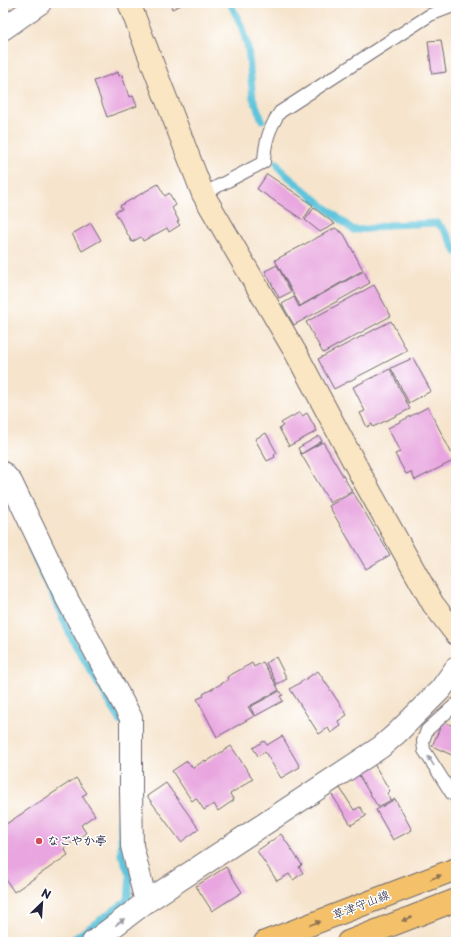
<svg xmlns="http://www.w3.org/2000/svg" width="459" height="945" font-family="'Playpen Sans','Klee One',sans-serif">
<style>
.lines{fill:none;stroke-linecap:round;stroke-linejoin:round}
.stream{stroke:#5fc4dc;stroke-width:7}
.building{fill:#e8a5df}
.lane-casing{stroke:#6c666e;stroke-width:14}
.street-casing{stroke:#6c666e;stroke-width:24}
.secondary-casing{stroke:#6c666e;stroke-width:24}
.primary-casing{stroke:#6c666e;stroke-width:24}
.lane{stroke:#fff;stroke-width:12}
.street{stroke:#fff;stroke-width:22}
.secondary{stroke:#fbe6c3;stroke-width:22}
.primary{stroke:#f4c16a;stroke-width:22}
.oneway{fill:#9c9ca7}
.oneway2{fill:#8b7252}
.poi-dot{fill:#d1495b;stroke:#fff;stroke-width:1.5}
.labels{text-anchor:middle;stroke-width:3;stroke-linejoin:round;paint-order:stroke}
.poi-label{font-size:12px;font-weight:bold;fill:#22223b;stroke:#fff;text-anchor:start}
.street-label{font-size:12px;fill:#22223b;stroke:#fff}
</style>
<rect width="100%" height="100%" fill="#fff"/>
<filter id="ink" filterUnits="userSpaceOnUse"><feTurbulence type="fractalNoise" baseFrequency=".025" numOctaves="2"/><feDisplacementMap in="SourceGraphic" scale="8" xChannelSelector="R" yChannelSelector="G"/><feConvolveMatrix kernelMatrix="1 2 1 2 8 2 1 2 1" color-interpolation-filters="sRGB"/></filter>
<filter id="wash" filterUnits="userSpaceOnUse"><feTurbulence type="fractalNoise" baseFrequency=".012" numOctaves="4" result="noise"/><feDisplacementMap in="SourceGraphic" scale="16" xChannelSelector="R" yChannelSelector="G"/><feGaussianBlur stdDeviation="0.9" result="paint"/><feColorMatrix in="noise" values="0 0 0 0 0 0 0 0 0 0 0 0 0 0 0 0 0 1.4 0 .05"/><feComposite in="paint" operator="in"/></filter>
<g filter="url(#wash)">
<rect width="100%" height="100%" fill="#f6e4cc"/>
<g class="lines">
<path class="stream" d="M230 3 241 25 248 48 253 98 262 120
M277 163 280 169 285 174 353 230 368 229 388 225 437 223C447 231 451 241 456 252
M31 548 73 641 121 722
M69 942 128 900 130 876 121 854V813"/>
</g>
<g id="blocks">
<path class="building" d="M170 3H186L172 9Z
M441 40 446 72 432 74 428 41Z
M118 72 119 76 122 75 129 97 133 96 137 106 107 117 94 81Z
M267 174 313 205 303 220 257 189Z
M158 184 165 196 169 193 176 205 172 208 179 221 177 222 180 225 169 232 167 228 143 241 141 237 132 242 115 212 122 209 120 206Z
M314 208 335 224 320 232 305 220Z
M91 223 101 240 82 251 72 234Z
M335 228 344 234 363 270 300 306 275 260Z
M277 265 291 292 279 298 265 271Z
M364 271 370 283 294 325 282 304 294 297 299 307Z
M374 285 391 316 323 353 306 322Z
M391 321 407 351 334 389 318 359Z
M413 358 431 391 409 403 391 368Z
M390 369 410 409 373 427 372 424 367 427 360 413 365 411 353 387Z
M428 407 455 460 415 480 411 472 406 474 395 454 400 452 388 428Z
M300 412 302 416 307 413 317 431 289 446 279 428 283 426 281 423Z
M266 433 277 453 274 455 275 457 267 461 255 439Z
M319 436 322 441 301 454 298 448Z
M323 442 352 491 330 503 301 454Z
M353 492 390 555 366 569 329 506Z
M276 657 287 679 277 684 266 663Z
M263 662 279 690 248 707 254 716 217 737 197 699 204 696 203 694 228 680 227 677 252 663 254 667Z
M318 671 347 715 338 721 341 726 331 733 328 728 319 734 290 689Z
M280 691 283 695 280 696 283 701 255 716 250 707Z
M456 720V757L432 746 443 721 453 726Z
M282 736 300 767 281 778 265 752 258 756 253 748 264 741 267 745Z
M231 746 253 779 230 794 234 800 218 811 214 804 204 810 196 798 192 801 172 771 187 761 193 768 205 760 206 762Z
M374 764 390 791 387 793 391 800 378 807 358 774Z
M76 778 87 793 82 796 95 815 81 825 86 833 64 848 68 855 14 892 3 875V826Z
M166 783 199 829 181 842 147 796Z
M340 788 354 810 360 807 366 816 351 825 331 793Z
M395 799 412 830 393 840 376 810Z
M281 834 302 865 299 867 303 873 293 880 289 874 277 881 257 851Z
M226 867 242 892 212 911 196 886Z"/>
</g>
</g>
<g filter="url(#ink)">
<use href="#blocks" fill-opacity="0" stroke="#6c666e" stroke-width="1"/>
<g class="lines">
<g class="lane-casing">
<path id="lane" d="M203 194 264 162C265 142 269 128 280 112L430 15 456 5
M452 794 424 750 423 741 427 730 456 704"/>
</g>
<g class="street-casing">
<path id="street" d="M3 29 40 3
M3 473 11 482 67 599 131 718V792L132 846 146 902
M93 942 146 902 381 747 397 733 441 689 456 668"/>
</g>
<g class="secondary-casing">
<path id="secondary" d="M129 3 203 194 297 355 363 479 433 604 456 634"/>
</g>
<g class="primary-casing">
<path id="primary" d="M265 942 456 869
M348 942 456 900"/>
</g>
<use href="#lane" class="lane"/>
<use href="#street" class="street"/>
<use href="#secondary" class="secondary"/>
<use href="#primary" class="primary"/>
</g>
<defs><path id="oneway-solid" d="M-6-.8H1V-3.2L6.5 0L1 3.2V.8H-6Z"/></defs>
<g class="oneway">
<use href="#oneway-solid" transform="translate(431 761) rotate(-122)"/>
<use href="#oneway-solid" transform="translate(120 922) rotate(-37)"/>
</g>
<g class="oneway2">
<use href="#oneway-solid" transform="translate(436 877) rotate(-21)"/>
<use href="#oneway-solid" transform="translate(407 919) rotate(159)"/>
<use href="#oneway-solid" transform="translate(315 923) rotate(-21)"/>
</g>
</g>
<circle class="poi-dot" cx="39" cy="841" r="4"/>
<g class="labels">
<g class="poi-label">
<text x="47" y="845">なごやか亭</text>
</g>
<g class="street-label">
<text transform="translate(361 905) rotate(-21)" y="4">草津守山線</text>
</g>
</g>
<rect width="459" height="945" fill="none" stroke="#fff" stroke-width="16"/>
<g transform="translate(42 903) rotate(25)" stroke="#ffffff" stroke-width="3" paint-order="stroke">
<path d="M0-3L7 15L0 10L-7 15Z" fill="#22223b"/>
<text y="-6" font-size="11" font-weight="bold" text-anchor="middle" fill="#22223b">N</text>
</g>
</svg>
